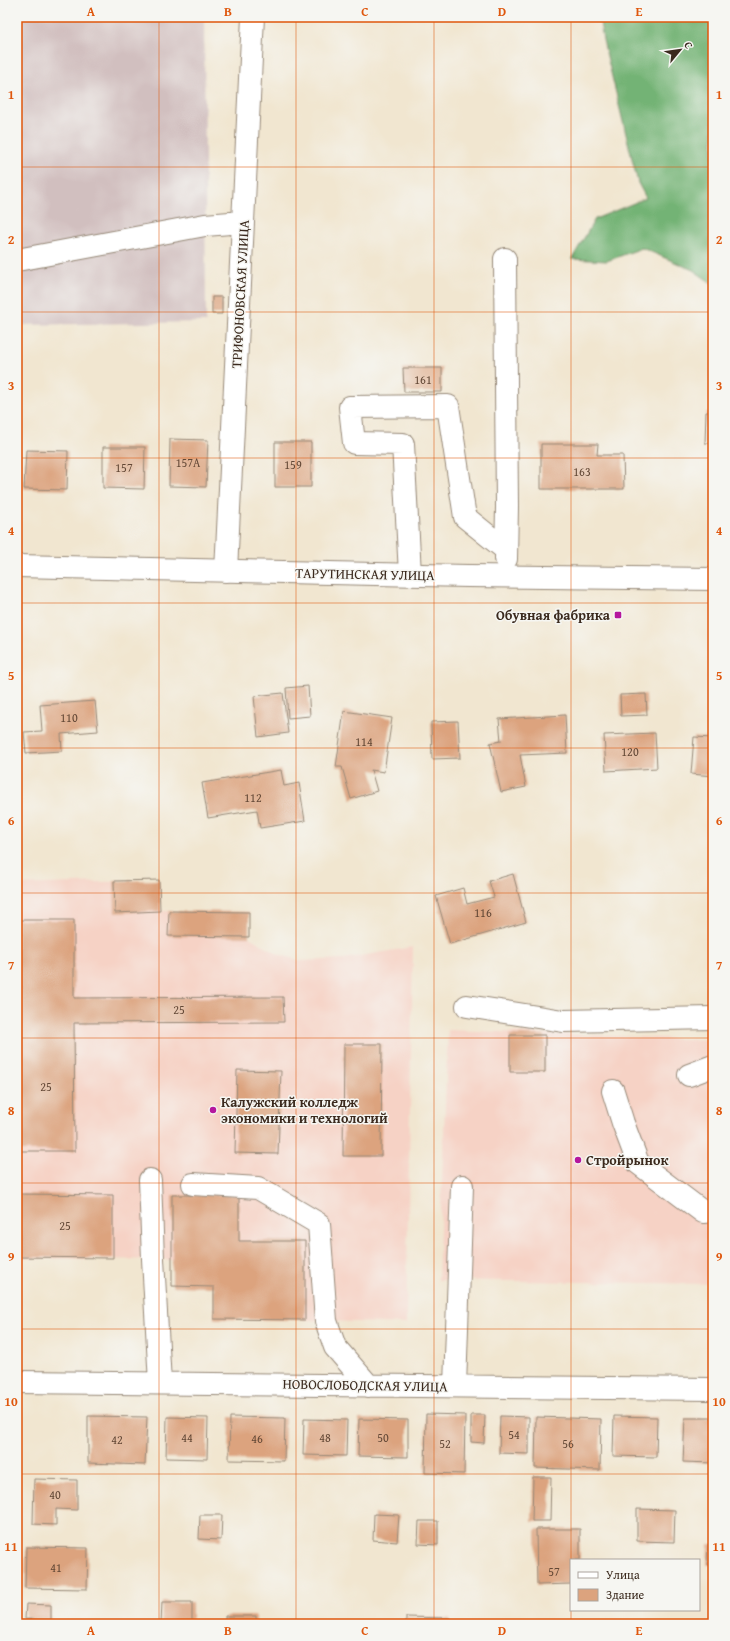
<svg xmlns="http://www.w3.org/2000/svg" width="730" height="1641" font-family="'Gentium Book Plus',serif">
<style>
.built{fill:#f6d2c5}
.industrial{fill:#d1bfbf}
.forest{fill:#73b375;stroke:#576e4a}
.building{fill:#dca37e}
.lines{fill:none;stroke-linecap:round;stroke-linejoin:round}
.minor-casing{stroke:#968877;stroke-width:24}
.major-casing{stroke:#968877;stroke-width:24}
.minor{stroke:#fff;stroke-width:22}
.major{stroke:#fff;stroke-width:22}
.grid{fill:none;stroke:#df570d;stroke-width:1;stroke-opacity:0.55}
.poi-dot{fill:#b5179e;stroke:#f6f6f2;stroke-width:1.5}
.labels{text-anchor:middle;stroke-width:3;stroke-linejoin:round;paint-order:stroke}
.number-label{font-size:12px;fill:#634836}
.street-label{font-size:14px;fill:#3b2a1e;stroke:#f6f6f2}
.poi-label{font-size:14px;font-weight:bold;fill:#3b2a1e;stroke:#f6f6f2;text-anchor:start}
.neatline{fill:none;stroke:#df570d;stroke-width:1.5}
.grid-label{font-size:13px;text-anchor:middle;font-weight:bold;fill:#df570d}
</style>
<rect width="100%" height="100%" fill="#f6f6f2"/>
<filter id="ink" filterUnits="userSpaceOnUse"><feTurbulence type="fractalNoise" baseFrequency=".025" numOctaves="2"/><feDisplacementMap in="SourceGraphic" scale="8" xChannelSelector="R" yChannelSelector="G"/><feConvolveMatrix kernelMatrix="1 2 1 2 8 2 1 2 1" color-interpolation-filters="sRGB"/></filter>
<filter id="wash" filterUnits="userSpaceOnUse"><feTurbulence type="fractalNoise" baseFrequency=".012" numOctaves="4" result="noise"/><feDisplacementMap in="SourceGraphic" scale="16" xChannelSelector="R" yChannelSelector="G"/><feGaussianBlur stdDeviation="0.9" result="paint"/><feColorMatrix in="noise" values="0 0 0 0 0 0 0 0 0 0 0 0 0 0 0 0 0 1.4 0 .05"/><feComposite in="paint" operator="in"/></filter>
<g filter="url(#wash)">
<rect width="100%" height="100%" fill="#f1e6d0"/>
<path class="built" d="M159 880 161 911 249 912V937L278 954 301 961 343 959 413 947 406 1324 305 1320 214 1319V1287L172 1286V1260L17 1258V885Z
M448 1030 713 1040V1284L438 1280Z"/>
<path class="industrial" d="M17 17H204L206 322 17 325Z"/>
<path class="forest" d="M599 17H713V284L693 270 642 248 607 261 572 259 595 219 646 198 638 183 603 40Z"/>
<g id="blocks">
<path class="building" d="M212 297H222V314H212Z
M403 368H442V392H404Z
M706 412H713V443H705Z
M170 439 208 440 206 487 169 486Z
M275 442H311V487H275Z
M541 444H598L597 455H623L624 489H541Z
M103 447H145L144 489 103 488Z
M26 450 68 451 67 490 24 489Z
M17 467H20L19 490H17Z
M308 686 310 716 288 718 286 688Z
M283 693 288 733 258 737 254 696Z
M646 694 647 715 621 716 620 695Z
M95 701 98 731 61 734 62 751 26 753 24 732 42 731 40 705Z
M344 711 392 718 384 772 371 770 377 791 351 799 342 767H336Z
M565 715 567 753 520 755 526 787 501 792 490 743 501 741 499 719Z
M458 721 460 758 432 759 431 722Z
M655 733 657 768 606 771 604 735Z
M694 737 713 738V776L691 774Z
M281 770 284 786 299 783 305 821 260 828 257 810 208 818 202 783Z
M513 874 526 922 450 944 436 896 463 888 467 904 494 897 489 881Z
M159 880 160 911 115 913 114 881Z
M169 911 249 912V937L168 936Z
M17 920H74V998L283 997 284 1022 74 1023 75 1151H17Z
M510 1035H545V1072H510Z
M344 1044H382L381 1156H343Z
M237 1070 281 1071 278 1154 235 1153Z
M17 1194 113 1195V1258L17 1257Z
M172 1195H239V1241H305V1320L214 1319V1287L172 1286Z
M426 1414 465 1415 464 1474 425 1473Z
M471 1415H485L484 1443 471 1442Z
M88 1416 147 1417 145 1465 88 1463Z
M500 1416 529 1417V1454L499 1453Z
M614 1416 657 1417 656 1457 613 1456Z
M167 1417 208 1418 207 1459 166 1458Z
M230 1417 285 1418 284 1461 229 1460Z
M536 1417 601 1419 600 1470 535 1468Z
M685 1418H713V1463L683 1462Z
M304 1419 347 1420 346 1456 303 1455Z
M359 1419 408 1420V1457L358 1456Z
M533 1477H551L550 1521H532Z
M34 1479 77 1480V1510L56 1509V1525L33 1524Z
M637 1509 675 1510 674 1542 637 1541Z
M374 1514 399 1515 397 1542 373 1540Z
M200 1515H222L221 1540 199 1539Z
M419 1521H438V1545L418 1544Z
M536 1529H580V1560H571V1584L537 1585Z
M708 1544H713V1565H707Z
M26 1547 88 1548 87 1589 25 1588Z
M162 1602H192V1624H161Z
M26 1604 51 1605V1620L25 1619Z
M225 1616H256V1624H225Z
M406 1617 450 1618V1624H406Z"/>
</g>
</g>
<g filter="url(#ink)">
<use href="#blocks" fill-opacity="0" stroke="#968877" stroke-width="1"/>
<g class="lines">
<g class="minor-casing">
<path id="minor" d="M505 259 507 507 506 559
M17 260 205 225 243 222
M226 571 253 17
M410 574 403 444 354 443 350 407 448 406 465 517 506 550
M467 1006 563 1021 713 1018
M689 1075 713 1066
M613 1091 623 1123 638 1163 703 1212 713 1211
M150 1180 153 1259 160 1383
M193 1184 258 1188 319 1224 326 1321 335 1347 369 1386
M17 1382 713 1389
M455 1386 462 1186"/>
</g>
<g class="major-casing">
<path id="major" d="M17 566 468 576 713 579"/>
</g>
<use href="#minor" class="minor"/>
<use href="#major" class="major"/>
</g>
</g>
<path class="grid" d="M159 17V1624M296 17V1624M434 17V1624M571 17V1624M17 167H713M17 312H713M17 458H713M17 603H713M17 748H713M17 893H713M17 1038H713M17 1183H713M17 1329H713M17 1474H713"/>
<g class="poi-dot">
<rect x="614" y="611" width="8" height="8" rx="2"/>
<circle cx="213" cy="1110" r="4"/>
<circle cx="578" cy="1160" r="4"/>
</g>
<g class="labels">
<g class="number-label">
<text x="423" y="384">161</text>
<text x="188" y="467">157А</text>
<text x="293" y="469">159</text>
<text x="124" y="472">157</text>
<text x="582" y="476">163</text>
<text x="69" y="722">110</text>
<text x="364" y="746">114</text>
<text x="630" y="756">120</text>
<text x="253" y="802">112</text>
<text x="483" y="917">116</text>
<text x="179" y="1014">25</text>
<text x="46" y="1091">25</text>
<text x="65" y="1230">25</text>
<text x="514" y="1439">54</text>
<text x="187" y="1442">44</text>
<text x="325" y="1442">48</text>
<text x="383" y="1442">50</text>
<text x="257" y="1443">46</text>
<text x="117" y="1444">42</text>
<text x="445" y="1448">52</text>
<text x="568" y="1448">56</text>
<text x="55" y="1499">40</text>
<text x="56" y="1572">41</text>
<text x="554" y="1576">57</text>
</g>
<g class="street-label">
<text transform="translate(240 294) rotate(-87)" y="5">ТРИФОНОВСКАЯ УЛИЦА</text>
<text transform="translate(365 574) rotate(1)" y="5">ТАРУТИНСКАЯ УЛИЦА</text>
<text transform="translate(365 1385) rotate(1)" y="5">НОВОСЛОБОДСКАЯ УЛИЦА</text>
</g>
<g class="poi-label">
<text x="610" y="620" text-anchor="end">Обувная фабрика</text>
<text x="221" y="1107">Калужский колледж<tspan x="221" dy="16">экономики и технологий</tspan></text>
<text x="586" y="1165">Стройрынок</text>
</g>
</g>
<rect width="730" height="1641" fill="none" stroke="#f6f6f2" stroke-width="44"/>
<rect x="570" y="1559" width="130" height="52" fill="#f6f6f2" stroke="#aba49d"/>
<rect x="578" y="1572" width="20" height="6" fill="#ffffff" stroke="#aba49d"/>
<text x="606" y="1579" font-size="12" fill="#3b2a1e">Улица</text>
<rect x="578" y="1589" width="20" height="12" fill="#dca37e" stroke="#aba49d"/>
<text x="606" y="1599" font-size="12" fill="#3b2a1e">Здание</text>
<g transform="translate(680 50) rotate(61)" stroke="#f6f6f2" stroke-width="3" paint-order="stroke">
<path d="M0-3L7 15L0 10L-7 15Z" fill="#3b2a1e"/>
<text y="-6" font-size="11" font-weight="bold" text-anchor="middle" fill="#3b2a1e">С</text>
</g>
<rect x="22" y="22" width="686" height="1597" class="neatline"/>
<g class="grid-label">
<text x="91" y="16">A</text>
<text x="228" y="16">B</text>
<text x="365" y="16">C</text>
<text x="502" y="16">D</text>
<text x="639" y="16">E</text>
<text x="11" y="99">1</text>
<text x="719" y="99">1</text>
<text x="11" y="244">2</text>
<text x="719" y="244">2</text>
<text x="11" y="390">3</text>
<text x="719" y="390">3</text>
<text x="11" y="535">4</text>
<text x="719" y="535">4</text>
<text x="11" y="680">5</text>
<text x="719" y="680">5</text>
<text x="11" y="825">6</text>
<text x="719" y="825">6</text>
<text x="11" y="970">7</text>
<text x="719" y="970">7</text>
<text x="11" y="1115">8</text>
<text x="719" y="1115">8</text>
<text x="11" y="1261">9</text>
<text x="719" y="1261">9</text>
<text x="11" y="1406">10</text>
<text x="719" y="1406">10</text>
<text x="11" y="1551">11</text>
<text x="719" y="1551">11</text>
<text x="91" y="1635">A</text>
<text x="228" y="1635">B</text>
<text x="365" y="1635">C</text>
<text x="502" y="1635">D</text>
<text x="639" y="1635">E</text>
</g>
</svg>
